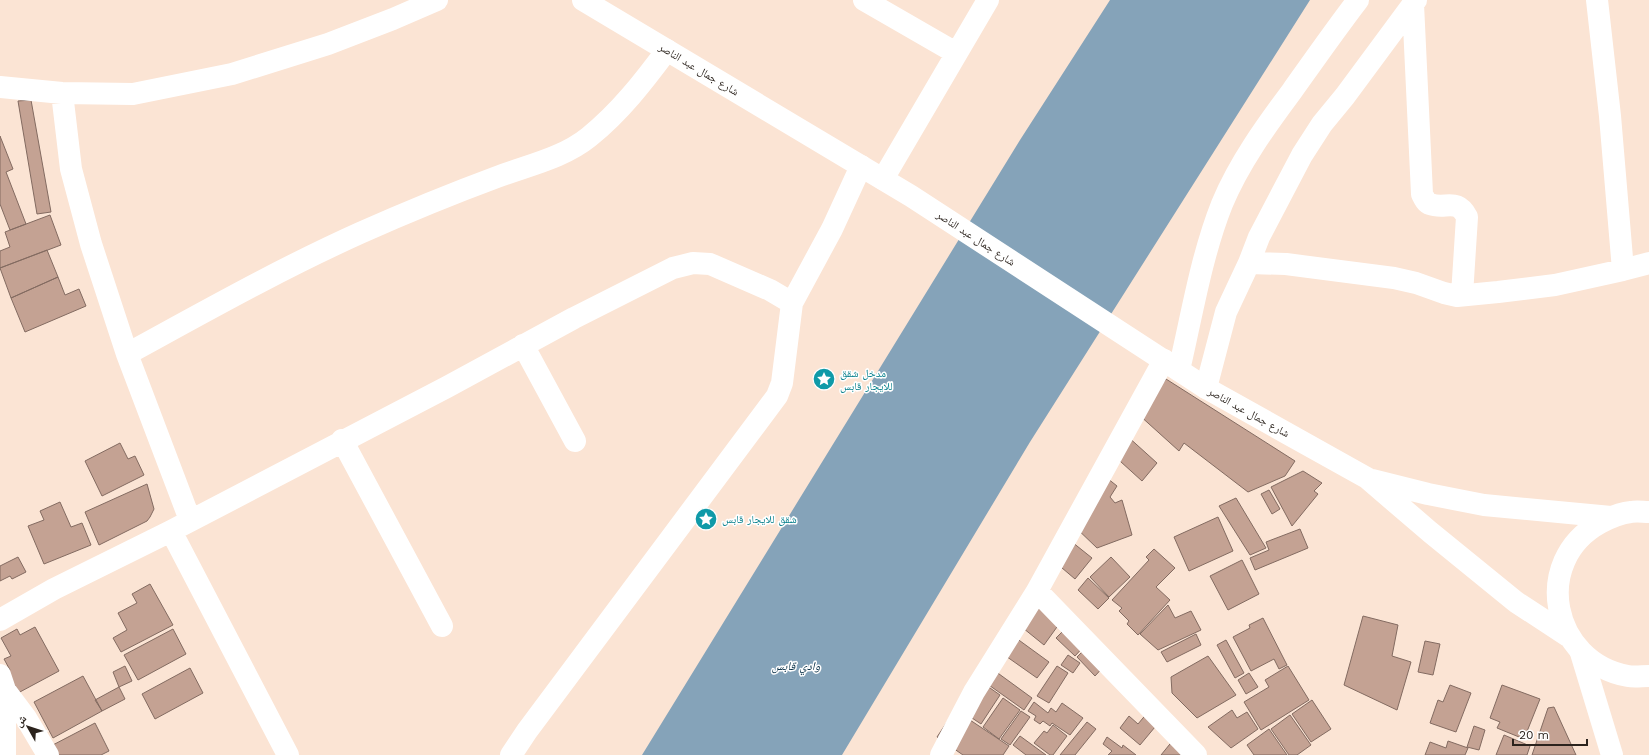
<svg xmlns="http://www.w3.org/2000/svg" width="1649" height="755" font-family="'Work Sans','Noto Naskh Arabic',sans-serif">
<style>
.water{fill:#85a3b9}
.building{fill:#c4a293;stroke:#836b61}
.lines{fill:none;stroke-linecap:round;stroke-linejoin:round}
.minor{stroke:#fff;stroke-width:22}
.tertiary{stroke:#fff;stroke-width:22}
.secondary{stroke:#fff;stroke-width:22}
.labels{text-anchor:middle;stroke-width:3;stroke-linejoin:round;paint-order:stroke}
.street-label{font-size:11px;fill:#2b231d;stroke:#fff}
.culture-label{font-size:11px;fill:#0d838f;stroke:#fff;text-anchor:start}
.water-label{font-size:12px;font-style:italic;fill:#052d45;stroke:#fff}
</style>
<rect width="100%" height="100%" fill="#fbe4d4"/>
<path class="water" d="M1110 0H1310L1030 442 842 755H642L1020 140Z"/>
<path class="building" d="M31 100 51 212 37 214 18 101Z
M0 136 13 169 6 172 26 224 10 230 0 204Z
M50 215 61 245 0 268V251L10 247 5 232Z
M47 250 58 277 11 298 0 268Z
M58 277 65 295 79 289 86 306 25 332 11 298Z
M1166 379 1295 461 1285 476 1248 492 1184 443 1179 451 1138 414Z
M1126 435 1157 463 1142 481 1110 452Z
M120 443 128 459 135 456 144 475 102 496 85 461Z
M1303 471 1322 483 1314 491 1318 494 1292 526 1271 487Z
M1107 478 1117 486 1110 497 1115 503 1122 500 1132 535 1097 548 1072 524Z
M147 484 154 509 150 517 147 521 99 545 85 512Z
M1269 490 1280 509 1272 514 1261 494Z
M1236 498 1266 548 1250 555 1219 506Z
M60 502 71 527 82 523 91 545 44 564 28 526 44 520 40 511Z
M1218 517 1233 551 1189 571 1174 537Z
M1300 529 1308 548 1255 570 1250 558 1269 550 1266 542Z
M1072 542 1092 558 1075 579 1055 562Z
M1154 549 1175 568 1156 587 1170 600 1138 635 1127 624 1129 621 1119 611 1122 608 1112 600 1149 560 1146 557Z
M18 557 26 572 12 579 10 576 0 581V566Z
M1111 557 1130 577 1109 597 1090 577Z
M1242 560 1259 594 1228 610 1210 576Z
M1088 578 1109 598 1098 609 1078 590Z
M150 584 173 625 121 652 113 638 127 630 118 613 137 603 132 594Z
M1038 595 1062 620 1044 645 1018 624Z
M1168 605 1175 618 1191 611 1201 630 1158 650 1140 634Z
M1363 616 1398 625 1392 656 1411 662 1397 710 1344 685Z
M1263 618 1287 665 1279 669 1274 659 1251 671 1233 637 1250 628 1249 625Z
M1068 626 1086 644 1075 656 1056 638Z
M35 627 59 671 18 693 6 672 10 670 4 659 11 656 1 638 17 629 20 635Z
M173 629 186 654 138 680 124 655Z
M1005 630 1049 662 1037 678 993 647Z
M1196 634 1201 645 1167 662 1161 652Z
M1226 640 1244 673 1235 678 1217 645Z
M1425 641 1440 644 1433 675 1418 672Z
M1088 646 1106 664 1095 676 1077 657Z
M1068 655 1080 663 1073 673 1061 665Z
M1208 656 1236 695 1197 718 1172 693 1171 677Z
M125 666 132 681 119 687 113 672Z
M1057 666 1068 673 1049 703 1037 696Z
M1288 666 1309 700 1261 730 1244 702 1269 687 1265 680Z
M190 668 203 693 155 719 142 694Z
M995 671 1032 698 1024 710 986 683Z
M1249 673 1258 687 1246 694 1238 680Z
M83 676 102 711 53 738 34 702Z
M980 681 1000 695 981 724 960 710Z
M1450 685 1471 693 1456 732 1430 723 1438 700 1443 702Z
M1502 685 1540 699 1524 739 1497 728 1500 722 1490 718Z
M119 687 125 699 102 711 95 700Z
M1003 698 1020 710 999 739 983 727Z
M1312 700 1331 729 1311 742 1292 714Z
M1034 702 1048 713 1051 708 1056 712 1062 703 1083 718 1070 735 1052 723 1050 726 1043 721 1040 724 1034 720 1036 716 1028 711Z
M1153 706 1165 715 1140 745 1120 728 1129 716 1138 724Z
M1554 707 1576 755H1532L1548 708Z
M955 710 1009 746 1003 755H963L937 737Z
M1232 710 1237 718 1247 712 1258 729 1231 748 1208 727Z
M1021 711 1030 717 1010 745 1001 739Z
M1290 715 1311 745 1297 755H1289L1271 729Z
M1087 722 1096 729 1075 755H1060Z
M95 723 109 751 101 755H53L49 747Z
M1053 725 1067 736 1053 755H1050L1034 743 1044 731 1047 733Z
M1474 726 1485 730 1479 750 1467 747Z
M1269 729 1287 755H1254L1247 745Z
M1504 735 1530 746 1527 755H1496Z
M1020 736 1046 755H1026L1013 745Z
M1107 737 1122 748 1123 745 1136 755H1108L1112 751 1103 744Z
M1174 739 1189 755H1161Z
M1448 741 1468 748 1465 755H1425L1430 742 1446 748Z"/>
<g class="lines">
<path class="minor" d="M864 0 956 53
M1597 0 1610 116 1623 270
M1413 4 1422 194C1424 198 1426 203 1430 204 1445 210 1457 197 1467 217L1462 295
M0 87 62 93 133 94 232 74 328 44 393 19 437 0
M62 93 71 169 91 244 127 354 190 520
M883 179 988 0
M1249 263 1259 237 1302 155 1322 124 1345 96 1416 0
M523 345 575 441
M127 354C204 312 280 269 360 233 405 213 451 194 497 177 529 165 563 158 589 137 620 112 644 81 667 50
M1179 370C1192 315 1201 257 1222 204 1239 163 1266 126 1292 91 1314 60 1335 30 1358 0
M1206 388 1226 312 1249 263 1286 264 1394 278 1416 283 1444 293 1457 296 1498 292 1555 285 1623 270 1649 263
M342 440 442 626
M171 531 288 755
M1037 591 1196 755
M0 620 54 589 171 531 447 387 574 318 673 268 693 263 710 264 770 290 792 303 832 229 861 166
M0 675 5 690V755
M5 690 26 718 48 755
M511 755 527 731 777 396 782 383 792 303
M941 755 974 692 1037 591 1164 360"/>
<path class="tertiary" d="M1581 653 1612 755"/>
<path class="secondary" d="M583 0 911 196 1206 388 1367 478 1430 532 1516 602 1568 636
M1372 480 1428 494 1484 505 1611 517
M1649 512C1643 512 1637 511 1631 512 1620 513 1609 518 1600 523 1531 561 1551 662 1628 676 1634 677 1642 676 1649 676"/>
</g>
<defs>
<g id="sight-disc" transform="scale(1.15)"><circle r="9.5" fill="#0f9aa8" stroke="#fff"/><path d="M0-6L1.8-2.2L6-1.7L2.9 1.2L3.7 5.4L0 3.3L-3.7 5.4L-2.9 1.2L-6-1.7L-1.8-2.2Z" fill="#fff"/></g>
</defs>
<g fill-rule="evenodd">
<use href="#sight-disc" x="824" y="379"/>
<use href="#sight-disc" x="706" y="519"/>
</g>
<g class="labels">
<g class="street-label">
<text transform="translate(699 69) rotate(31)" y="4">شارع جمال عبد الناصر</text>
<text transform="translate(976 238) rotate(33)" y="4">شارع جمال عبد الناصر</text>
<text transform="translate(1249 412) rotate(29)" y="4">شارع جمال عبد الناصر</text>
</g>
<g class="culture-label">
<text x="840" y="377">مدخل شقق<tspan x="840" dy="13">للايجار قابس</tspan></text>
<text x="722" y="523">شقق للايجار قابس</text>
</g>
<g class="water-label">
<text x="796" y="670">وادي قابس</text>
</g>
</g>
<g transform="translate(28 727) rotate(309)" stroke="#ffffff" stroke-width="3" paint-order="stroke">
<path d="M0-3L7 15L0 10L-7 15Z" fill="#2b231d"/>
<text y="-6" font-size="11" font-weight="bold" text-anchor="middle" fill="#2b231d">ش</text>
</g>
<path d="M1513 739v6h74v-6" fill="none" stroke="#2b231d" stroke-width="2"/>
<text x="1519" y="739" font-size="12" fill="#2b231d" stroke="#ffffff" stroke-width="3" paint-order="stroke">20 m</text>
</svg>
